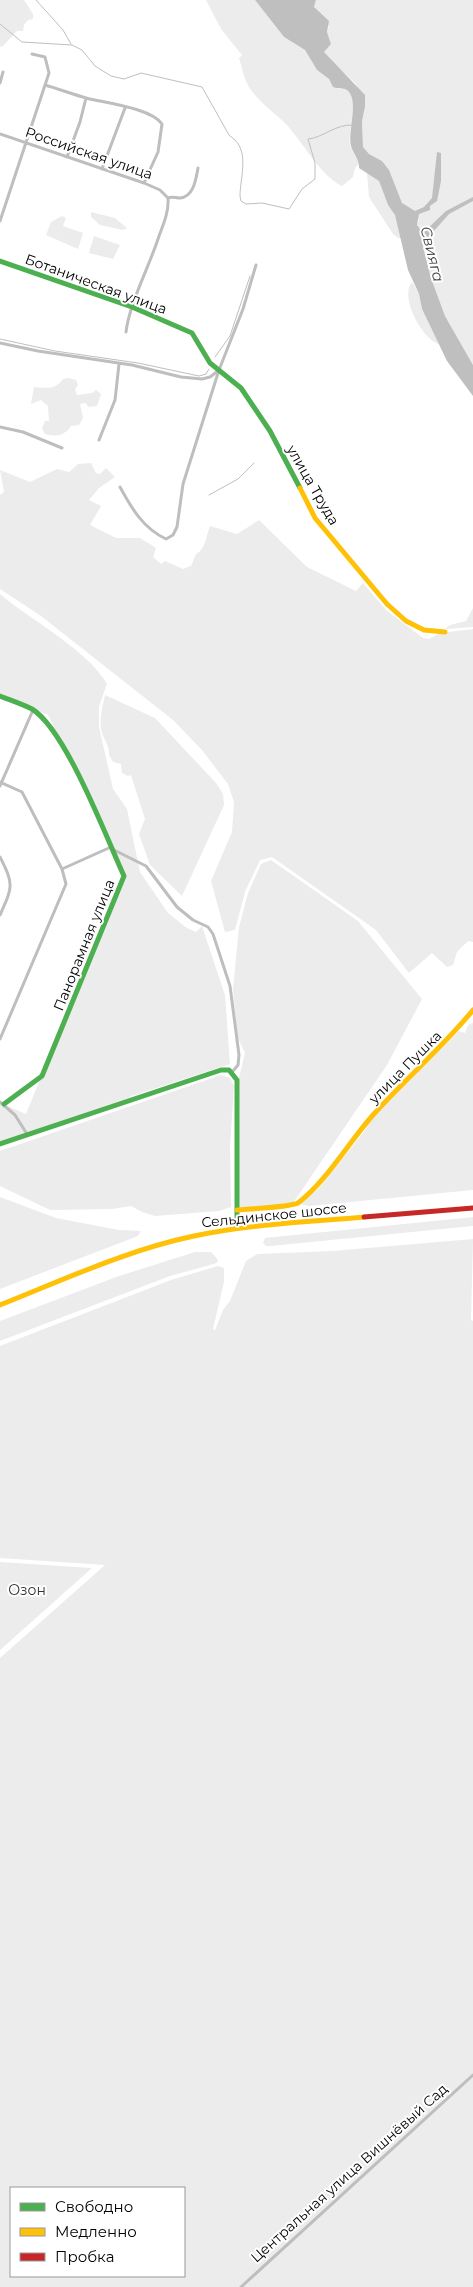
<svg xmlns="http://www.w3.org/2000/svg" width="473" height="2287" font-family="Montserrat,sans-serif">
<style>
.green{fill:#ececec;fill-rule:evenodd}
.water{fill:#bfbfbf}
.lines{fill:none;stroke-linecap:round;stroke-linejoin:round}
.stream{stroke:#bfbfbf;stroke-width:1}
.street{stroke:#bebebe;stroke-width:3}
.fast{stroke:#4caf50;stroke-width:5}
.slow{stroke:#ffc107;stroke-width:5}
.jam{stroke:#c62828;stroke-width:5}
.labels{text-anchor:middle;stroke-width:4;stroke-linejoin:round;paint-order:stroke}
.street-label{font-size:14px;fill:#000;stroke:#fff}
.park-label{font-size:14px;fill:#333;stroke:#fff}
.water-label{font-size:15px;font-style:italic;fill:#444;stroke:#fff}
</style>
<rect width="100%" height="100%" fill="#fff"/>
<path class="green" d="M0 0H24L33 14V19L28 20 24 25 23 31H17L3 46 0 47Z
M206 0H255L284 37 305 50 317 70 329 79 333 87C337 89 341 88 345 89 361 96 347 131 350 145 352 152 356 158 360 163L355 168 353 177 342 186C320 176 301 139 285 123 272 111 259 102 249 87 244 79 242 67 239 58L242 55 221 29Z
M316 0H473V365L445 316 431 278 423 247 425 231 420 229 417 225 419 219 402 203 382 161 369 154 363 147 362 121 365 107 356 84 325 55 324 52 331 44 327 32 329 27 314 7Z
M367 173 375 177 379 181 388 205 395 215 402 238H398L393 234 369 197Z
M91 212 115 218 127 228 123 230 100 225 91 217Z
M62 216 66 218 63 226 83 233 78 249 46 235 51 222Z
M94 236 120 245 113 259 89 253Z
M412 282 419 294 422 309 439 344C423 340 399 298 412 282Z
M68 378 76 380 78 385 75 389 77 395 92 393 96 390 101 394 97 406 89 407 85 403 80 404 83 418 79 425 71 426C64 436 57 437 45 434L42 428 45 421H49L48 406 41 400 31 404 34 387C47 388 55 390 63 379Z
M91 463 96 473 100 474 106 468 115 477 99 488 89 500 101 506 90 525 116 538H140L156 548 153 557 161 564 165 561 183 569 191 566 196 554C206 549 206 536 210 526L237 534 259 520 307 567 356 591 363 583 386 610 423 638 429 639 440 633 473 629V942L468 941 457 952 453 965 447 967 432 953 409 973 376 930 272 857 260 860 245 892 235 930 225 932 211 881 232 832 234 802 228 784 202 750 173 720 41 616 0 589V495L4 492 0 470 30 482 57 469 69 472 78 464Z
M0 594C29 619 89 651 107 684L99 706V727L113 789 127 809 140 872 168 913 187 928 196 932 202 926 225 995 230 1064 132 1096V1094L131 1097 0 1142V1103L26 1114 124 873 114 848 48 715 0 695Z
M473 608V627L445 629 450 625 466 621Z
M105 695 155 718 216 783 223 794 224 805 182 896 150 865 139 834 145 819 131 775 128 776 122 773 121 764 113 762 109 755C110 745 103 740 101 729 99 717 103 706 105 695Z
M271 860 358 921 422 999 387 1065 293 1203 238 1208V1082L245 1053 237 1036 233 989 239 927 248 893 261 864Z
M473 1023V1190L309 1206 300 1204 318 1189 363 1133 373 1117 459 1031 465 1033 468 1025Z
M221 1075 230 1078 234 1086 230 1147 231 1207 219 1211 155 1216 142 1212 131 1206 112 1209 50 1210 0 1186V1151Z
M0 1197 56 1218 119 1230 141 1231 138 1236 0 1289Z
M473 1217V1226L270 1246H266L263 1243 265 1238Z
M473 1239 471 1320 473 1321V2287H0V1658L105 1565 0 1558V1346L171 1280 218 1266 224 1268V1282L213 1329 215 1330 223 1310 230 1301 246 1261 257 1254 333 1251ZM11 2188H184V2276H11Z
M195 1252H211L218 1260 217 1263 170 1276 0 1341V1321L119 1276Z
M0 1562 92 1568 0 1650Z"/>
<path class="water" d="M255 0H316L314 7 329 21 327 32 331 44 324 52 365 95V107L362 121 363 147 369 154 382 161 389 170 402 203 415 211 424 207 432 198 437 152 441 153V181L437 201 430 206V210L419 214 417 225 420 229 425 231 446 211 473 197V201L449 214 425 241 423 247 431 278 445 316 473 365V396L447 361 422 309 419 294 408 270 395 215 388 205 379 181 359 168C360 160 353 154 351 146 347 132 361 96 345 89 341 88 337 89 333 87L329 79 317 70 305 50 284 37Z"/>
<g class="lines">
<path class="stream" d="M36 0 63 30 71 44
M0 24 22 42 72 45 82 50 95 66 111 76 124 79 141 73 202 87 229 135C231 137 233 138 235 140 249 154 240 179 240 196L241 201 246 204 262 203 289 209 302 189 315 179V163L308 139C322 138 336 124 352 125
M0 339 55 351 138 363 199 376 206 374 209 369
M215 357 230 336 250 276
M209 495 238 479 254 463"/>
<path class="street" d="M0 83 3 72
M45 85C59 89 72 94 86 98 105 103 151 108 162 124L158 152 144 183
M0 134 144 183 160 190 168 198
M67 157 80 122 86 98
M102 169 125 108
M168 198C173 196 175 198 180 198 194 197 196 178 198 168
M0 221 49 73 45 57 32 54
M126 332C129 304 150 265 159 236 164 223 169 211 168 198
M0 343 38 351 132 365 181 377 202 379 210 377 218 371
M0 427 23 432 62 448
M99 440 115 400 119 364
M120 487C132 509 143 528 166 539L173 535 177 527 183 484 219 370 243 309 256 265
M0 782 22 792 62 869 66 884 0 1039
M0 786 33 710
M114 850 146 866 177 907 193 920 208 927 213 934 230 986 239 1055 238 1065 233 1071
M0 857C14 885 13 886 0 915
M62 869 111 847
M0 1102 15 1115 27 1134
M241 2287 473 2075"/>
<path class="fast" d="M0 261 132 307 192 333 210 363 241 388 270 431 300 488
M0 696C10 700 22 704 32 709 66 730 106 837 124 876L42 1076 4 1104
M0 1144 221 1070H229L237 1080V1228"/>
<path class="slow" d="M300 488 315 518 387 604 406 621 424 630 445 632
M237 1210C248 1209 291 1207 298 1203 326 1182 349 1142 373 1115 405 1079 442 1048 473 1010
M0 1305C63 1280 127 1250 194 1236 250 1224 308 1222 364 1217"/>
<path class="jam" d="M364 1217 473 1208"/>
</g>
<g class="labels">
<g class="street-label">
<text transform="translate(89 153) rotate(19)" y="5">Российская улица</text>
<text transform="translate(96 284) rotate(20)" y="5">Ботаническая улица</text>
<text transform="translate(313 485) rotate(60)" y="5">улица Труда</text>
<text transform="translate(84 945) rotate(-68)" y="5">Панорамная улица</text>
<text transform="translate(405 1067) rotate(-45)" y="5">улица Пушка</text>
<text transform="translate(274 1215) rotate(-6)" y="5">Сельдинское шоссе</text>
<text transform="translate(349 2173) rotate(-42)" y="5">Центральная улица Вишнёвый Сад</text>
</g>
<g class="park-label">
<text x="27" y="1595">Озон</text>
</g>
<g class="water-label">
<text transform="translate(432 254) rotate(76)" y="5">Свияга</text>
</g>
</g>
<rect x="10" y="2187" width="175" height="90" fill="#ffffff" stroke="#999999"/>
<rect x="20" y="2203" width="25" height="8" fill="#4caf50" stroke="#999999"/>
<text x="55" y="2212" font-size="15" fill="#000000">Свободно</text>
<rect x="20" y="2228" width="25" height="8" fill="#ffc107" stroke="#999999"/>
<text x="55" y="2237" font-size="15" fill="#000000">Медленно</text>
<rect x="20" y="2253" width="25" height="8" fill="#c62828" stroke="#999999"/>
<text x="55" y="2262" font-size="15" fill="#000000">Пробка</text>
</svg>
